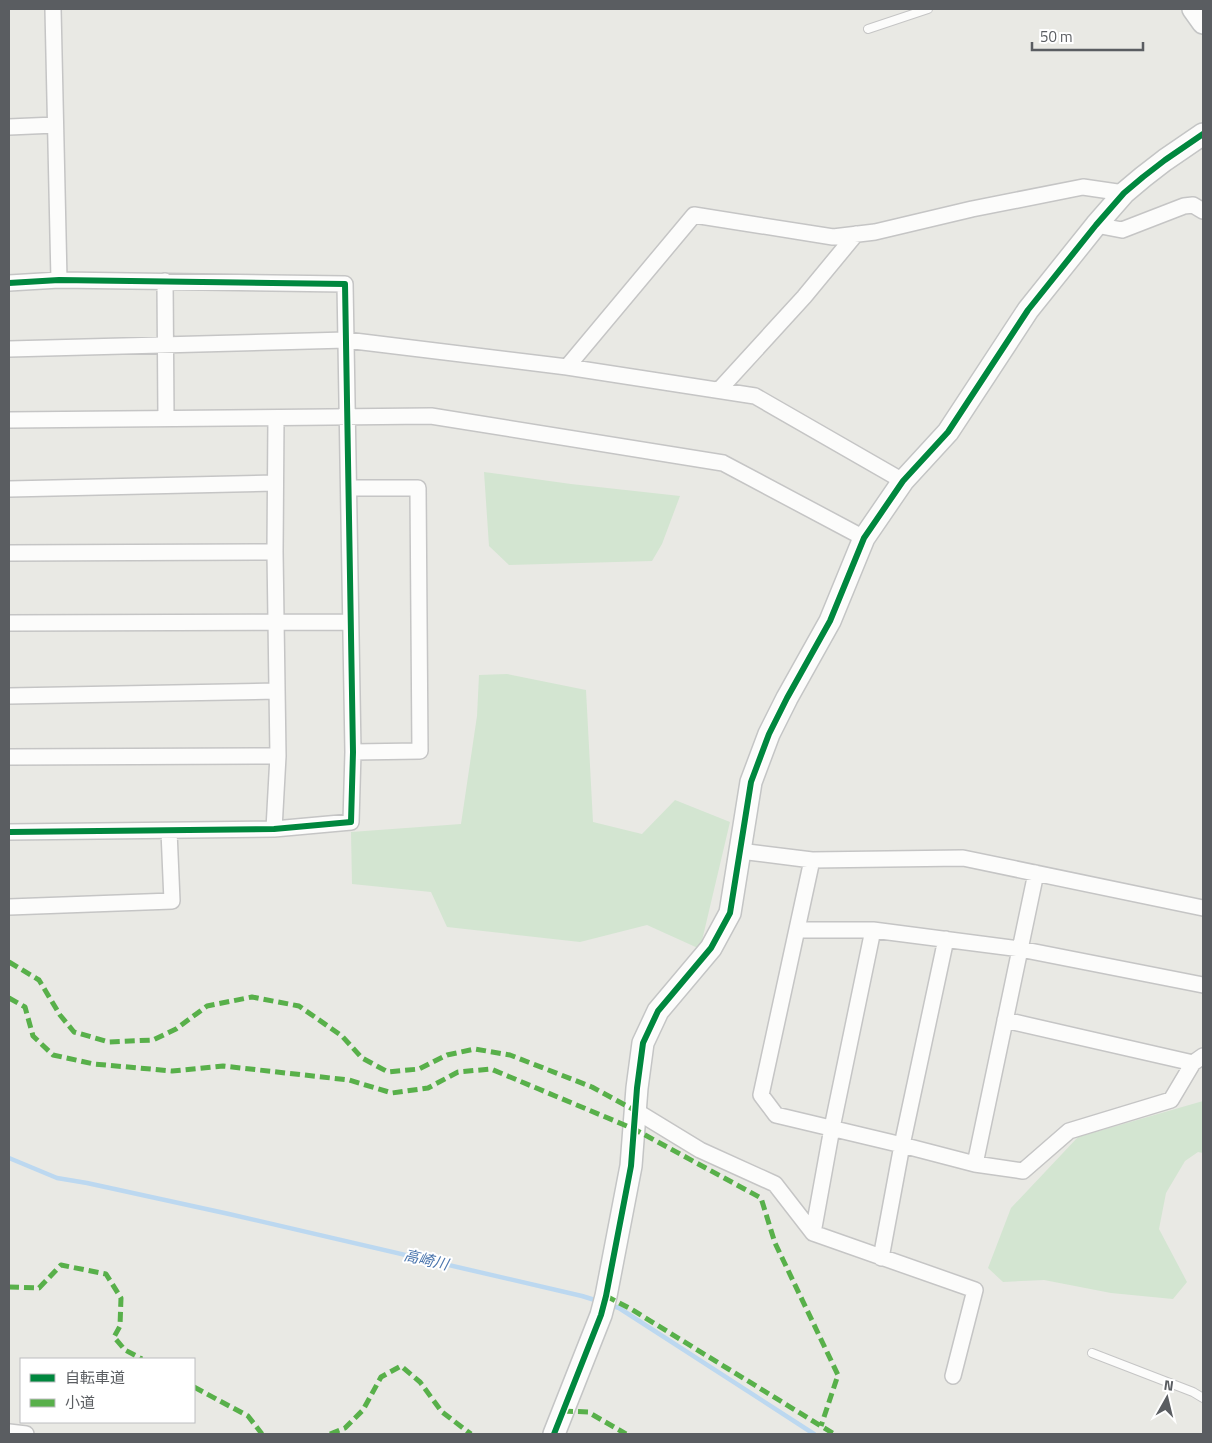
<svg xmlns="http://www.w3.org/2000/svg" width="1212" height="1443" font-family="'Titillium Web','Noto Sans JP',sans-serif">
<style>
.green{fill:#d3e5d1}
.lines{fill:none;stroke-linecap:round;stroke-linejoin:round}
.stream{stroke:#bcd8f0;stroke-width:4.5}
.lane-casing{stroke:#c5c5c5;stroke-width:10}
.street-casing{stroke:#c5c5c5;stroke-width:18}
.secondary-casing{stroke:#c4c5c5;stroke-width:24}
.lane{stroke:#fcfcfb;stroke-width:8}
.street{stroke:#fcfcfb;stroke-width:15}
.secondary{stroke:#fcfcfb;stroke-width:21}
.quiet{stroke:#58b04a;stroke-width:5;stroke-dasharray:10 5;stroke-linecap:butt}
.cycleway-casing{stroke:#fff;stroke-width:9}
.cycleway{stroke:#00873e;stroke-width:6}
.labels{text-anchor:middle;stroke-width:4;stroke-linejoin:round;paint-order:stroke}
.water-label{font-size:15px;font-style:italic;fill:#4c76ad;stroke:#fff}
</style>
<rect width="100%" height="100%" fill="#e9e9e4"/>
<path class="green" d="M484 472 571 484 680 496 662 544 652 561 509 565 489 546Z
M507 674 586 690 593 822 642 834 675 800 730 822 700 949 647 925 580 942 447 927 431 892 352 884 351 832 461 824 477 716 479 675Z
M1203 1101V1153L1198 1152 1185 1161 1166 1193 1159 1229 1187 1282 1173 1299 1111 1293 1044 1280 1003 1282 988 1268 1011 1208 1078 1137Z"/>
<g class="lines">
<path class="stream" d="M9 1158 57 1178 87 1183 229 1214 582 1296 598 1301
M610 1305 619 1308 814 1434"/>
<g class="lane-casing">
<path id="lane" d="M868 29 928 9
M1092 1353 1193 1392 1203 1398"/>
</g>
<g class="street-casing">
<path id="street" d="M53 9 59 280
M9 127 55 125
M1096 225 1122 230 1184 206 1193 205 1203 211
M165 281 166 418
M9 283 59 280 345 284 353 752 351 822 274 829 9 832
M9 349 346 340 567 367 755 396 903 481
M567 367 694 215 833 237 875 232 972 209 1083 187 1124 193
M719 390 804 297 856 234
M9 420 431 416 723 463 864 538
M349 488H418L420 751 353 752
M9 489 275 483
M9 553 275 552
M9 623 350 622
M9 696 277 691
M9 757 278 756
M274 829 278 756 275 552 276 418
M740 851 812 860 963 858 1203 908
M812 860 761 1095 776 1115 902 1145 975 1164 1023 1171 1069 1131 1171 1100 1193 1063 1203 1056
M9 907 172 901 169 831
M797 930H873L1020 949 1203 985
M1005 1020 1193 1063
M636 1111 700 1150 775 1184 813 1233 975 1290 953 1376
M975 1164 1036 873
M813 1233 832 1128 873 930
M881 1258 902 1145 946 939
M9 1432 26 1434"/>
</g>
<g class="secondary-casing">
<path id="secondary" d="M1193 9 1203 23
M554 1434 601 1315 606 1296 631 1166 637 1088 643 1043 658 1011 711 948 730 913 751 782 769 734 787 698 830 621 864 538 903 481 948 432 1028 310 1096 225 1124 193 1143 177 1165 160 1203 134"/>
</g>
<use href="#lane" class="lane"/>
<use href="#street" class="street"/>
<use href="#secondary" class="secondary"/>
<path class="quiet" d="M9 962 39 980 60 1015 74 1032 109 1042 153 1040 176 1029 207 1006 252 997 299 1006 342 1036 362 1058 388 1072 419 1069 447 1055 475 1049 510 1055 592 1087 636 1111
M9 998 25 1007 33 1036 53 1055 94 1064 172 1071 223 1066 349 1080 392 1093 428 1088 458 1072 491 1069 634 1129 761 1198 775 1243 838 1375 821 1426
M9 1287 39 1288 61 1265 106 1274 121 1298 120 1326 114 1337 125 1350 142 1359
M606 1296 631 1309 834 1434
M194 1387 248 1416 262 1434
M563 1411 588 1412 626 1434
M330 1434 345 1428 363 1410 381 1377 401 1366 420 1382 442 1412 471 1434"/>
<g class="cycleway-casing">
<path id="cycleway" d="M9 283 59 280 345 284 353 752 351 822 274 829 9 832
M554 1434 601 1315 606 1296 631 1166 637 1088 643 1043 658 1011 711 948 730 913 751 782 769 734 787 698 830 621 864 538 903 481 948 432 1028 310 1096 225 1124 193 1143 177 1165 160 1203 134"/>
</g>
<use href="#cycleway" class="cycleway"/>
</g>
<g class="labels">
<g class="water-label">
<text transform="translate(426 1260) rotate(13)" y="5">高崎川</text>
</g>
</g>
<rect width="1212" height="1443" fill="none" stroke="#5a5d61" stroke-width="20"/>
<rect x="20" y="1358" width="175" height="65" fill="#ffffff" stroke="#bdbec0"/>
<rect x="30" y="1374" width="25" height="8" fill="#00873e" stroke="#bdbec0"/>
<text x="65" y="1383" font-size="15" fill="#5a5d61">自転車道</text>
<rect x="30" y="1399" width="25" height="8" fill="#58b04a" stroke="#bdbec0"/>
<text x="65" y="1408" font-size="15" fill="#5a5d61">小道</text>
<g transform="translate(1167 1398) rotate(8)" stroke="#ffffff" stroke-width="4" paint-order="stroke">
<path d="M0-4L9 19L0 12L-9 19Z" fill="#5a5d61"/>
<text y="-8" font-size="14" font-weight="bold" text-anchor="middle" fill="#5a5d61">N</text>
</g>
<path d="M1032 42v8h111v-8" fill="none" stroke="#5a5d61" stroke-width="2.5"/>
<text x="1040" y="42" font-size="15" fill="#5a5d61" stroke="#ffffff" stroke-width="4" paint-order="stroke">50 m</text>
</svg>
